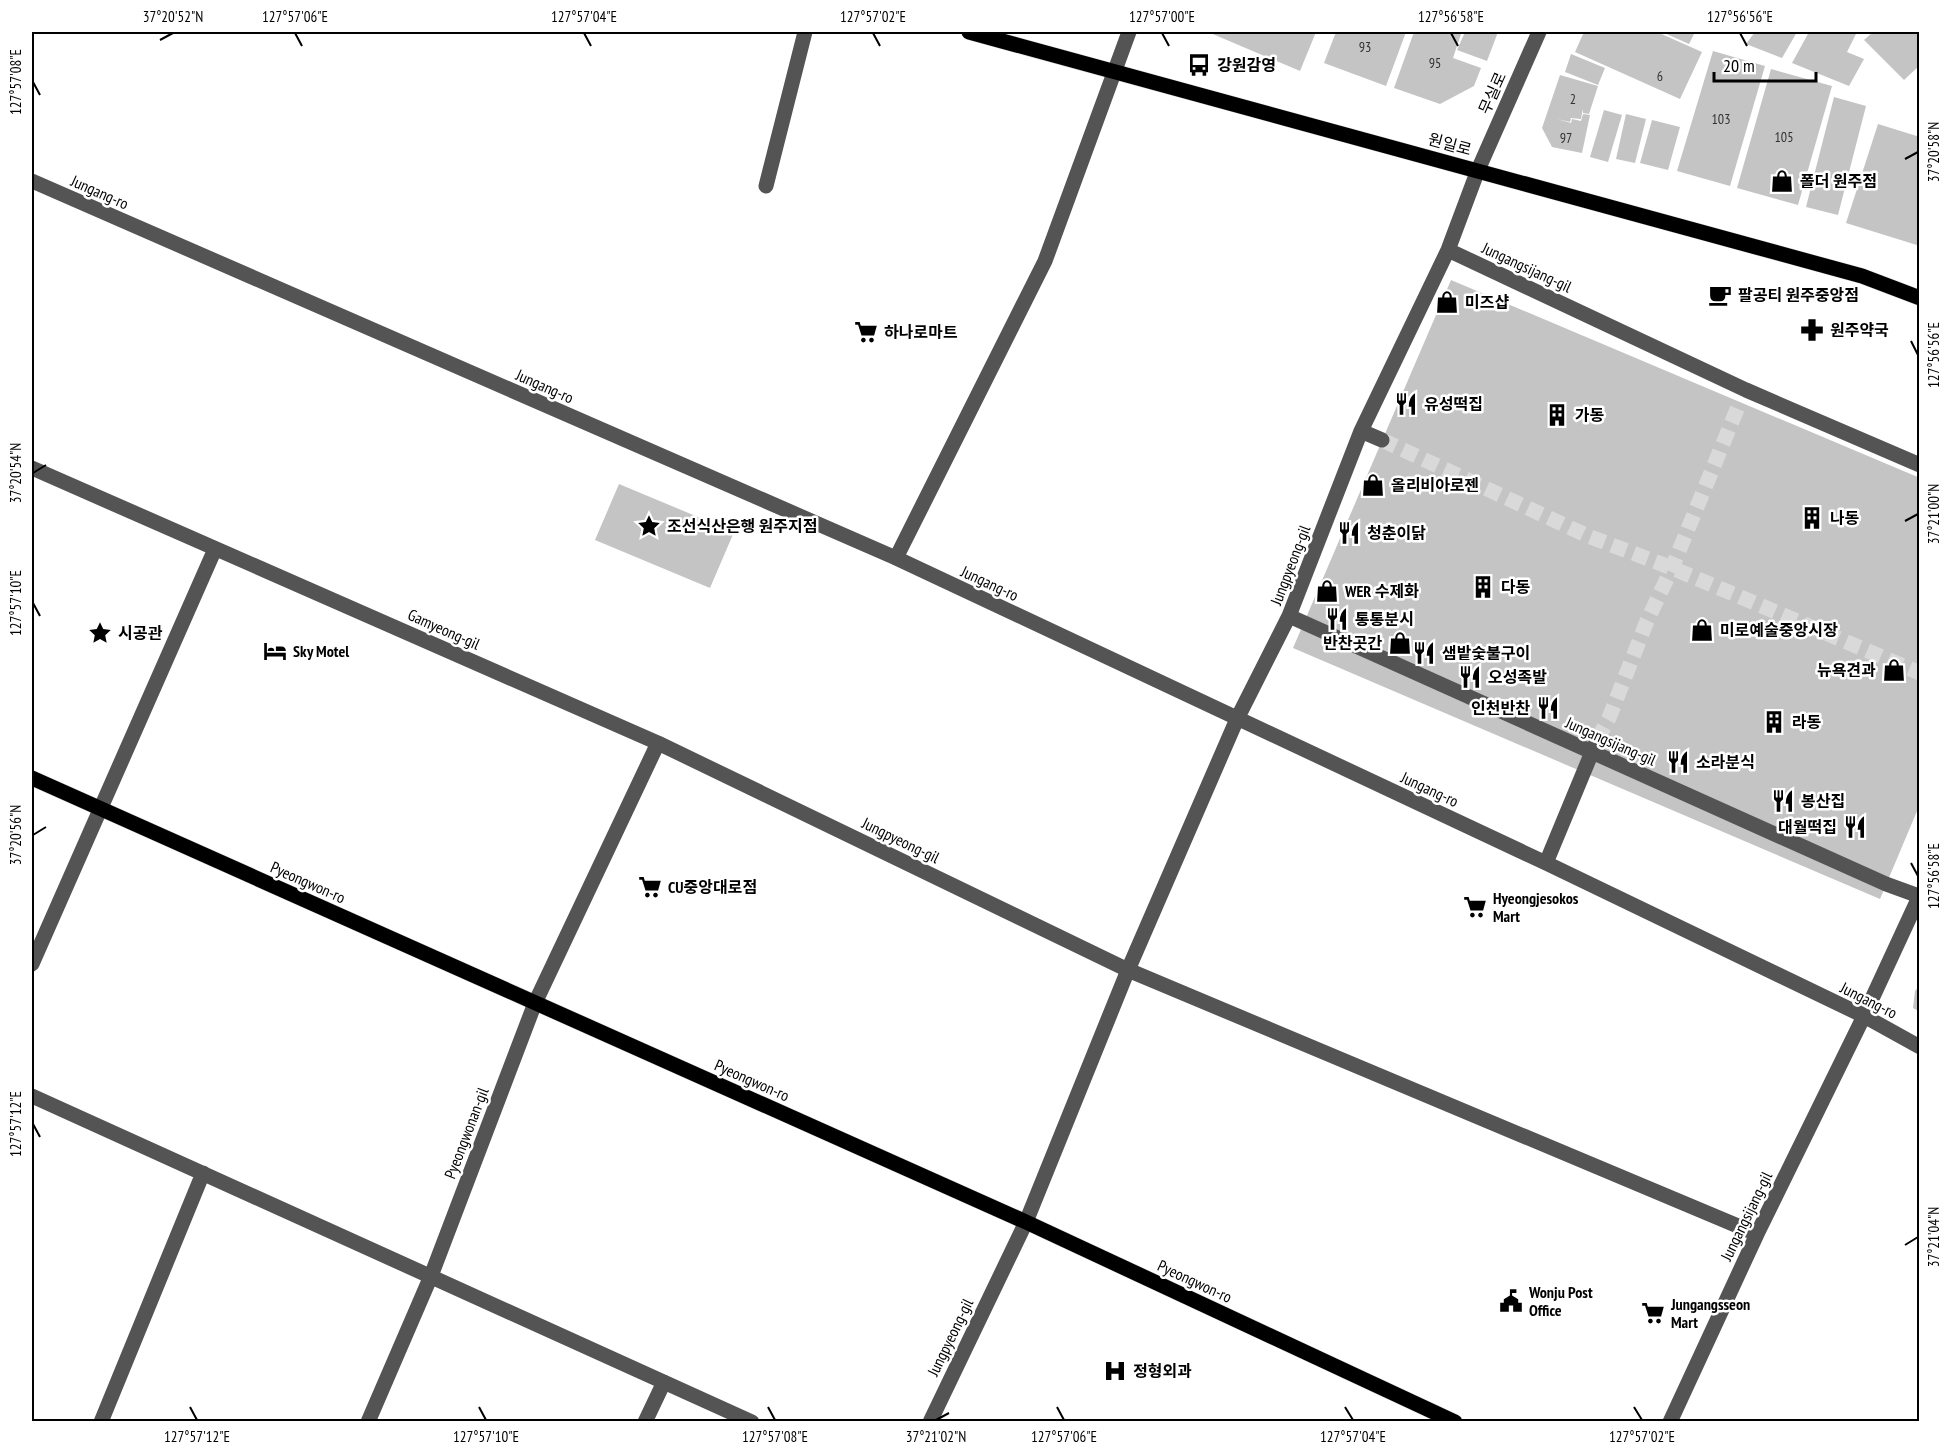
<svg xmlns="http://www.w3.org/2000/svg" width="1951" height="1453" font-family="'PT Sans Narrow','Noto Sans KR',sans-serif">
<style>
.building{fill:#c4c4c4}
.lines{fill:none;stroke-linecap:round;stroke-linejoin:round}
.minor-tunnel{stroke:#d9d9d9;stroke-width:15;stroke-dasharray:15 8;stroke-linecap:butt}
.major-casing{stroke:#dbdbdb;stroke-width:16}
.minor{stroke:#545454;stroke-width:15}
.major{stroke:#000;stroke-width:15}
.ticks{fill:none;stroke:#000;stroke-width:2}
.labels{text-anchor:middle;stroke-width:5;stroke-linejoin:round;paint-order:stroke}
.number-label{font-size:14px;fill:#313131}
.poi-label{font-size:16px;font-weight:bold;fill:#000;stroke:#fff;text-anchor:start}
.street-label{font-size:16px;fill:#000;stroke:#fff}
.neatline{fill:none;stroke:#000;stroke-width:2}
.ticks-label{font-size:15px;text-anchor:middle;fill:#000}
</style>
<rect width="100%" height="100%" fill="#fff"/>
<path class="building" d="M1208 32H1316L1300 71Z
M1336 32H1406L1386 86 1324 63Z
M1414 32H1455L1461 34 1453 58 1481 68 1474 86 1440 104 1394 88Z
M1465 32H1498L1487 61 1457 50Z
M1584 32H1657L1702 52 1680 99 1575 52Z
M1662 32H1695L1689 44Z
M1755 32H1797L1782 58 1746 44Z
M1809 32H1857L1847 52 1864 59 1849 86 1792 63Z
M1873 32H1920V65L1904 80 1864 40Z
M1713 51 1765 66 1730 186 1677 171Z
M1571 54 1605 68 1598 85 1565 72Z
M1771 69 1832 86 1798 205 1737 188Z
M1560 75 1598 86 1589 114 1583 113V109L1582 113 1577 112 1582 113 1581 119 1570 118 1571 119 1570 122 1557 119 1571 123 1572 119 1581 121 1583 114 1590 115 1582 153 1552 147 1542 128Z
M1834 97 1866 106 1838 215 1806 207Z
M1604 110 1622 115 1608 162 1590 157Z
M1626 114 1646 119 1635 163 1616 159Z
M1652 120 1680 127 1668 170 1640 163Z
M1878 124 1920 137V246L1846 223Z
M1451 280 1920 478V804L1880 899 1293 648Z
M619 484 734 532 710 588 595 540Z
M1920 985V1012L1913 1008 1915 991Z"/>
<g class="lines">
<path class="minor-tunnel" d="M1382 440 1588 536 1672 568 1920 673
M1597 740 1609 718 1647 621 1672 568 1740 402"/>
<g class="major-casing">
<path id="major" d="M969 32 1862 276 1920 298
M32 778 1026 1222 1455 1422"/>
</g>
<path class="minor" d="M32 181 896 558 1546 863 1864 1016 1920 1047
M766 186 805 32
M1448 250 1746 390 1920 465
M1361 431 1382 440
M32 468 658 743 1128 970 1757 1234
M896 558 1045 261 1129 32
M1289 616 1886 884 1919 896
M1546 863 1597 740
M32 964 215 549
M32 1096 752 1422
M101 1422 203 1173
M368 1422 431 1276 535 1003 658 743
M645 1422 664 1382
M930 1422 1026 1222 1128 970 1237 719 1289 616 1361 431 1448 250 1478 170 1539 32
M1670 1422 1757 1234 1864 1016 1920 895"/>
<use href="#major" class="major"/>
</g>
<path class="ticks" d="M295 33 302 46M584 33 591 46M873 33 880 46M1162 33 1169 46M1451 33 1458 46M1740 33 1747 46M160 40 173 33M33 82 40 95M1905 159 1918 152M1911 341 1918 355M33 473 46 465M1905 521 1918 514M33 603 40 616M33 835 46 827M1911 863 1918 876M33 1124 40 1137M1905 1245 1918 1237M190 1407 197 1420M479 1407 486 1420M768 1407 775 1420M1057 1407 1064 1420M1345 1407 1353 1420M1634 1407 1642 1420M936 1420 949 1413"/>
<defs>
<g id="bus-bare" transform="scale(1.8)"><path d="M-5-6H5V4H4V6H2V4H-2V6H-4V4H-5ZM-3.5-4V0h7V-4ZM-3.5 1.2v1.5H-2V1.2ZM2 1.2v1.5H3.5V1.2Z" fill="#000" stroke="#fff" stroke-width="2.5" paint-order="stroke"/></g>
<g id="shop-bare" transform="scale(1.8)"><path d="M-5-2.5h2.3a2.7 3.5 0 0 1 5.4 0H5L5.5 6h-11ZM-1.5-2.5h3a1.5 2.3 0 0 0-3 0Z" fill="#000" stroke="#fff" stroke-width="2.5" paint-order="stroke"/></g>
<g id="cafe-bare" transform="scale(1.8)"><path d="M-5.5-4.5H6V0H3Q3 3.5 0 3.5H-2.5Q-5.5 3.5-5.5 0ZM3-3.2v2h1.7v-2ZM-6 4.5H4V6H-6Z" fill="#000" stroke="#fff" stroke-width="2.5" paint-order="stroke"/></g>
<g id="pharmacy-bare" transform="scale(1.8)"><path d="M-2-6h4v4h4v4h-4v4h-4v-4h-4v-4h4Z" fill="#000" stroke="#fff" stroke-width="2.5" paint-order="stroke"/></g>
<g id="supermarket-bare" transform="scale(1.8)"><path d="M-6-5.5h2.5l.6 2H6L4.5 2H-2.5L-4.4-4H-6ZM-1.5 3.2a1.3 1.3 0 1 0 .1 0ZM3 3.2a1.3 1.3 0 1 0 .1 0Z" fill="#000" stroke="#fff" stroke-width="2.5" paint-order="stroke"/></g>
<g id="restaurant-bare" transform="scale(1.8)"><path d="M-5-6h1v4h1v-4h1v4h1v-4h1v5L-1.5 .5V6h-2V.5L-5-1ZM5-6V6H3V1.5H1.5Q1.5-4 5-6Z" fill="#000" stroke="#fff" stroke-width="2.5" paint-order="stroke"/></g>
<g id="building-bare" transform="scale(1.8)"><path d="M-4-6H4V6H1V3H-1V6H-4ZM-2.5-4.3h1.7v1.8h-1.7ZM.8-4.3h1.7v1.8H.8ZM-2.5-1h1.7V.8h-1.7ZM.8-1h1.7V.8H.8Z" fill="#000" stroke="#fff" stroke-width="2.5" paint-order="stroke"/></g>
<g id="sight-bare" transform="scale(1.8)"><path d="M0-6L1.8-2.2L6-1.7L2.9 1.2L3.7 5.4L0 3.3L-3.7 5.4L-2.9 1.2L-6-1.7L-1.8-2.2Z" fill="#000" stroke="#fff" stroke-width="2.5" paint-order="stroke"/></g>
<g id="hotel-bare" transform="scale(1.8)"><path d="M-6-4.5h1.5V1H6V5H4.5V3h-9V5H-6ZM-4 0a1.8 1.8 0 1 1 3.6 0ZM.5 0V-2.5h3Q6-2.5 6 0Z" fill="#000" stroke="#fff" stroke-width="2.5" paint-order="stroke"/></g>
<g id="civic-bare" transform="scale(1.8)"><path d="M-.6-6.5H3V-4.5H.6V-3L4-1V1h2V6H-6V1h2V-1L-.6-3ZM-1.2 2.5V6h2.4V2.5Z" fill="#000" stroke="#fff" stroke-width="2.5" paint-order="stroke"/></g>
<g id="hospital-bare" transform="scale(1.8)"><path d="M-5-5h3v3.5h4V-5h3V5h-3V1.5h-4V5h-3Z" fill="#000" stroke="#fff" stroke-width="2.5" paint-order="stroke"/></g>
</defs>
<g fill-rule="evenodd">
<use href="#bus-bare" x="1199" y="65"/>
<use href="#shop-bare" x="1782" y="181"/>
<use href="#cafe-bare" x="1720" y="295"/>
<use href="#shop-bare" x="1447" y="302"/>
<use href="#pharmacy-bare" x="1812" y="330"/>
<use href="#supermarket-bare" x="866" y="332"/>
<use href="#restaurant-bare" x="1406" y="404"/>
<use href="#building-bare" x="1557" y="415"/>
<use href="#shop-bare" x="1373" y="485"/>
<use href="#building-bare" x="1812" y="518"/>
<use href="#sight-bare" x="649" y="526"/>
<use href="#restaurant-bare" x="1349" y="533"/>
<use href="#building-bare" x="1483" y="587"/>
<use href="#shop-bare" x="1327" y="591"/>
<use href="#restaurant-bare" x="1337" y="619"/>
<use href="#shop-bare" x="1702" y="630"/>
<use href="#sight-bare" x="100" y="633"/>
<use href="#shop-bare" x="1400" y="643"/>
<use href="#hotel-bare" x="275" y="651"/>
<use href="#restaurant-bare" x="1424" y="653"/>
<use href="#shop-bare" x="1894" y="670"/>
<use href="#restaurant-bare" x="1470" y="677"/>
<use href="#restaurant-bare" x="1548" y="708"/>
<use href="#building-bare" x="1774" y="722"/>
<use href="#restaurant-bare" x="1678" y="762"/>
<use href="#restaurant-bare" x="1783" y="801"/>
<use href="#restaurant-bare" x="1855" y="827"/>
<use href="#supermarket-bare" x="650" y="887"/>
<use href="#supermarket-bare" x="1475" y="907"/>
<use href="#civic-bare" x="1511" y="1301"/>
<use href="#supermarket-bare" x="1653" y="1313"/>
<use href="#hospital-bare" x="1115" y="1371"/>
</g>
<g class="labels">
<g class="number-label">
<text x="1365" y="52">93</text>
<text x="1435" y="68">95</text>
<text x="1660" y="81">6</text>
<text x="1573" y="104">2</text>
<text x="1721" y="124">103</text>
<text x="1784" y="142">105</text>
<text x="1566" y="143">97</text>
</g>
<g class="poi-label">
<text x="1217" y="71">강원감영</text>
<text x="1800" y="187">폴더 원주점</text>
<text x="1738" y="301">팔공티 원주중앙점</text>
<text x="1465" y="308">미즈샵</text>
<text x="1830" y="336">원주약국</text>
<text x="884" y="338">하나로마트</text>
<text x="1424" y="410">유성떡집</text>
<text x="1575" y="421">가동</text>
<text x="1391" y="491">올리비아로젠</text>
<text x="1830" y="524">나동</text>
<text x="667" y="532">조선식산은행 원주지점</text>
<text x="1367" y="539">청춘이닭</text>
<text x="1501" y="593">다동</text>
<text x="1345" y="597">WER 수제화</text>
<text x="1355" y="625">통통분시</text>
<text x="1720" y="636">미로예술중앙시장</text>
<text x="118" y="639">시공관</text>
<text x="1382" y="649" text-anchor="end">반찬곳간</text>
<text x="293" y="657">Sky Motel</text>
<text x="1442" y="659">샘밭숯불구이</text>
<text x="1876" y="676" text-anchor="end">뉴욕견과</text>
<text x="1488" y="683">오성족발</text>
<text x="1530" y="714" text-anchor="end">인천반찬</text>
<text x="1792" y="728">라동</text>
<text x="1696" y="768">소라분식</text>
<text x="1801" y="807">봉산집</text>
<text x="1837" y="833" text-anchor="end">대월떡집</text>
<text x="668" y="893">CU중앙대로점</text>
<text x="1493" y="904">Hyeongjesokos<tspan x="1493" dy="18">Mart</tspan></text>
<text x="1529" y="1298">Wonju Post<tspan x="1529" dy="18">Office</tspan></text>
<text x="1671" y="1310">Jungangsseon<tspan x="1671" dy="18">Mart</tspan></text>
<text x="1133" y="1377">정형외과</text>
</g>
<g class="street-label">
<text transform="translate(1492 93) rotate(-66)" y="6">무실로</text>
<text transform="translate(1450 144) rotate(15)" y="6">원일로</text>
<text transform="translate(100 192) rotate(24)" y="6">Jungang-ro</text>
<text transform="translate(1527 267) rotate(25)" y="6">Jungangsijang-gil</text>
<text transform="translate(545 386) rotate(24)" y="6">Jungang-ro</text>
<text transform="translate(1290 565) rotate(-69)" y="6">Jungpyeong-gil</text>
<text transform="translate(990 583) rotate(25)" y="6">Jungang-ro</text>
<text transform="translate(444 629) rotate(24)" y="6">Gamyeong-gil</text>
<text transform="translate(1611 741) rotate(24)" y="6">Jungangsijang-gil</text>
<text transform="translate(1430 789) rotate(25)" y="6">Jungang-ro</text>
<text transform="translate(901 840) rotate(26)" y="6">Jungpyeong-gil</text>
<text transform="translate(308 882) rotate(24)" y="6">Pyeongwon-ro</text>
<text transform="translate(1869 1000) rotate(27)" y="6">Jungang-ro</text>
<text transform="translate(752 1080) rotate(24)" y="6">Pyeongwon-ro</text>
<text transform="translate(466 1133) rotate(-69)" y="6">Pyeongwonan-gil</text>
<text transform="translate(1746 1216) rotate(-64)" y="6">Jungangsijang-gil</text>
<text transform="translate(1195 1281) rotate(25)" y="6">Pyeongwon-ro</text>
<text transform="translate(950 1337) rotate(-64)" y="6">Jungpyeong-gil</text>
</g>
</g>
<rect width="1951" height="1453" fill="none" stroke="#ffffff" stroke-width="66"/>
<path d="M1714 72v9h102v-9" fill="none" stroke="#000000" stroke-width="3"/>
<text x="1723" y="72" font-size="18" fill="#000000" stroke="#ffffff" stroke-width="4.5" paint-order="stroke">20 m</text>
<rect x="33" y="33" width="1885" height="1387" class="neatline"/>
<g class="ticks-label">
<text x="173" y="22">37°20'52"N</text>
<text x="295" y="22">127°57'06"E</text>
<text x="584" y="22">127°57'04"E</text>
<text x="873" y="22">127°57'02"E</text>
<text x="1162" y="22">127°57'00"E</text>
<text x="1451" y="22">127°56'58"E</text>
<text x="1740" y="22">127°56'56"E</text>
<text transform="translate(16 82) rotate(-90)" y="5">127°57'08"E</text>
<text transform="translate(1934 152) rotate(-90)" y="5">37°20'58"N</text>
<text transform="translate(1934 355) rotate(-90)" y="5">127°56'56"E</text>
<text transform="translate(16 473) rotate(-90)" y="5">37°20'54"N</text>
<text transform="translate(1934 514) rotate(-90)" y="5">37°21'00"N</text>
<text transform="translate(16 603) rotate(-90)" y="5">127°57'10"E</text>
<text transform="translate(16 835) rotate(-90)" y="5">37°20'56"N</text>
<text transform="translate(1934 876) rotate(-90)" y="5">127°56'58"E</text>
<text transform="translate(16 1124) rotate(-90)" y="5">127°57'12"E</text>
<text transform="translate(1934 1237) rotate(-90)" y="5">37°21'04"N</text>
<text x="197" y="1442">127°57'12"E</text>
<text x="486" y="1442">127°57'10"E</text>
<text x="775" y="1442">127°57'08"E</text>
<text x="936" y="1442">37°21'02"N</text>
<text x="1064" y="1442">127°57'06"E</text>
<text x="1353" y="1442">127°57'04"E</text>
<text x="1642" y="1442">127°57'02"E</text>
</g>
</svg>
